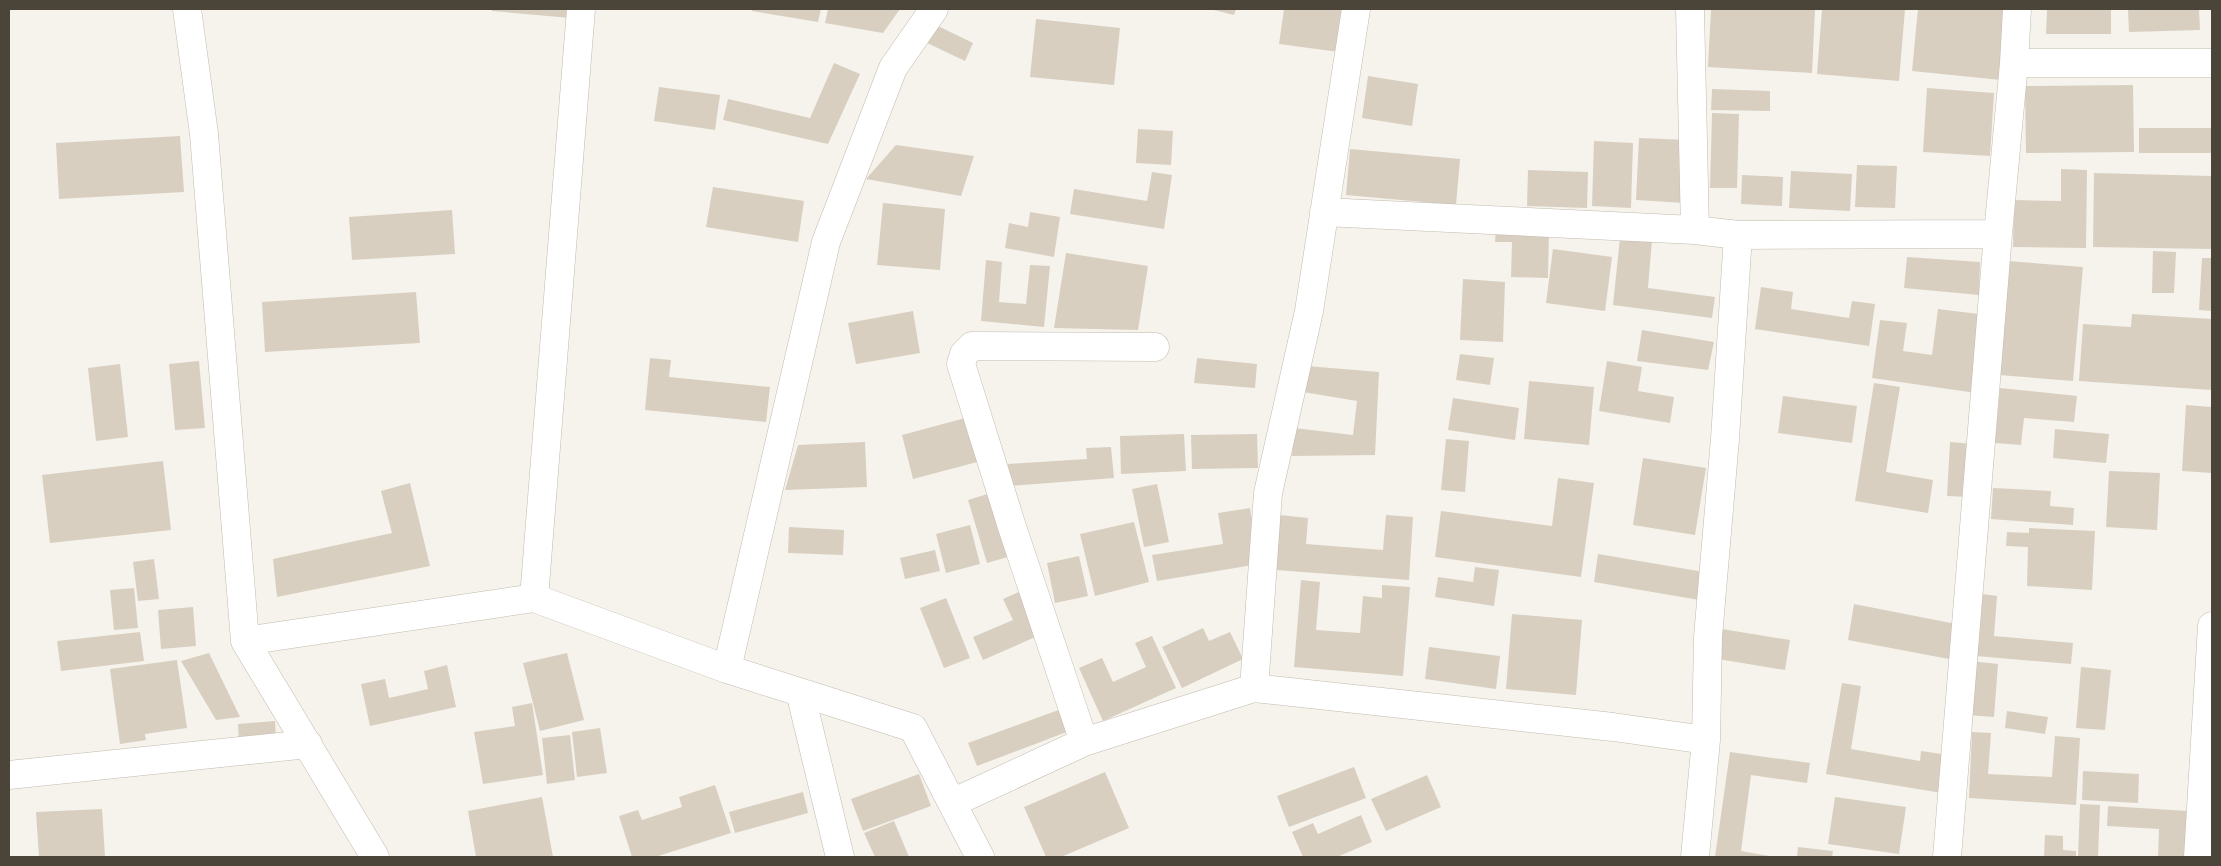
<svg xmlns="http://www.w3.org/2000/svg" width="2221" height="866" font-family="'Fira Sans',sans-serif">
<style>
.building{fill:#d8cfc1}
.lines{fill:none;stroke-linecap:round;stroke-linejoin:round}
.street-casing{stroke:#c2bbae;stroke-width:29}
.street{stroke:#fff;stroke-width:28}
</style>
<rect width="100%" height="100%" fill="#f6f3ec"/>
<path class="building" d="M492 9H571L570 18 492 11Z
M752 9H821L818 22 752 11Z
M828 9H900L883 33 825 23Z
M1210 9H1236L1234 15Z
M1284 9H1345L1339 52 1279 44Z
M1711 9H1815L1812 73 1708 67Z
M1822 9H1905L1899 81 1817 74Z
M1918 9H2008L2001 80 1912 71Z
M2047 9H2111V34H2046Z
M2128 9H2199L2200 30 2129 32Z
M1036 19 1120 28 1114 85 1030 77Z
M936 25 973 43 965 61 927 43Z
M834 63 860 74 828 144 723 120 728 99 810 118Z
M1368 76 1418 84 1412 126 1362 118Z
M2133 85 2134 152 2026 153 2025 86Z
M659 87 720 95 715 130 654 121Z
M1927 88 1994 93 1990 156 1923 152Z
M1712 89 1770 91V111L1711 110Z
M1712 113 1739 114 1737 188H1710Z
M2139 128H2212V153H2139Z
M1138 129 1173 131 1171 165 1136 163Z
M180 136 184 192 59 199 56 143Z
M1639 138 1688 140 1685 203 1636 200Z
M1594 141 1633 143 1631 208 1592 206Z
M896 145 974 156 961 196 866 179Z
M1350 149 1460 159 1456 205 1346 195Z
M1857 165 1897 166 1895 208 1855 207Z
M2061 169 2087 170 2086 248 2013 247 2014 200 2061 201Z
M1528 170 1588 172 1587 208 1527 206Z
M1791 171 1852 174 1850 211 1789 208Z
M1152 172 1172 175 1164 229 1070 214 1074 189 1147 201Z
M2094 173 2212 176V249L2093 247Z
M1742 175 1783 177 1782 206 1741 204Z
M713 187 804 201 798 242 706 227Z
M883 203 945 209 940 270 877 265Z
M452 210 455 254 352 260 349 217Z
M1030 212 1060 217 1054 257 1005 248 1009 223 1028 227Z
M1496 228 1549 229 1548 278 1511 277 1512 242H1495Z
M1620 238 1652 240 1648 288 1715 297 1712 318 1613 305Z
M1553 249 1612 257 1605 311 1546 303Z
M2153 251 2176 252 2174 293H2152Z
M1066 253 1148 266 1138 330 1054 328Z
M1907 257 1980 262 1979 295 1904 288Z
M2202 258H2212V311L2199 310Z
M986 260 1002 262 999 302 1026 304 1030 265 1050 266 1044 327 981 321Z
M2008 261 2083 267 2073 381 1999 375Z
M1463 279 1505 282 1503 342 1460 340Z
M1761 287 1793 292 1791 309 1849 318 1852 301 1875 304 1869 346 1755 329Z
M416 292 420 343 265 352 262 302Z
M1938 309 1987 315 1976 393 1872 378 1880 320 1907 323 1903 351 1932 355Z
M913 311 920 353 856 364 848 323Z
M2132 314 2212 319V390L2079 381 2083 324 2131 327Z
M1642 330 1714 342 1708 370 1637 361Z
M1460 354 1494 358 1490 385 1456 380Z
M650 358 671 360 669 377 770 387 766 422 645 410Z
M1197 358 1257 364 1255 388 1194 383Z
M199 361 205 428 175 430 169 364Z
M1607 361 1642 367 1638 391 1674 397 1670 423 1599 411Z
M120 364 128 437 96 441 88 368Z
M1307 366 1379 372 1375 455 1292 456 1294 428 1353 435 1357 401 1303 392Z
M1529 381 1594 387 1589 445 1524 439Z
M1874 383 1900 387 1886 472 1933 480 1928 513 1855 501Z
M2000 388 2077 396 2074 422 2024 418 2021 445 1995 443Z
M1783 396 1857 406 1852 443 1778 433Z
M1453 398 1519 408 1515 440 1448 430Z
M2186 405 2212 407V473L2182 471Z
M969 417 981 461 913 479 902 435Z
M2055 429 2109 434 2106 463 2053 458Z
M1184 434 1186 471 1121 474 1120 436Z
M1257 434 1258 468 1192 469 1191 435Z
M1446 439 1469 441 1465 492 1441 490Z
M865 442 867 487 785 490 798 445Z
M1950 442 1973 444 1970 497 1947 496Z
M1111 447 1114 478 1009 486 1008 464 1087 459 1086 448Z
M1643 458 1706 468 1695 535 1633 525Z
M163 461 171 530 50 543 42 475Z
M2109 471 2160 473 2157 530 2106 527Z
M1558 478 1594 483 1581 577 1435 557 1441 511 1552 526Z
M410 483 430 566 277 597 273 559 392 533 381 491Z
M1157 484 1169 542 1144 547 1132 489Z
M1993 488 2051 491 2050 506 2074 508 2073 525 1991 519Z
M991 493 1011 556 987 563 968 500Z
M1250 508 1259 564 1157 581 1152 555 1223 544 1218 513Z
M1280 515 1308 518 1306 544 1383 550 1386 515 1413 517 1409 580 1276 570Z
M1134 522 1149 582 1095 596 1080 534Z
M970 525 980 564 946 573 936 534Z
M789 527 844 530 843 555 788 553Z
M2029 528 2095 531 2092 590 2027 586 2028 547 2006 546 2007 532 2029 533Z
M935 550 940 571 905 579 900 558Z
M1598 554 1710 573 1705 601 1594 582Z
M1079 556 1088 596 1055 603 1047 563Z
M154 559 159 599 138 601 133 562Z
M1475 567 1499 570 1494 606 1435 597 1438 577 1473 582Z
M1301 580 1320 582 1316 630 1360 633 1363 596 1382 598V585L1410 587 1403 676 1294 667Z
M134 588 138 628 114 630 110 590Z
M1021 591 1040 635 983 660 973 637 1013 620 1003 599Z
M1982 594 1997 596 1994 636 2073 643 2071 664 1976 656Z
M946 598 970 658 944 668 920 608Z
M1854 604 1956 624 1949 659 1848 640Z
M193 607 196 646 161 649 158 610Z
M1512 614 1582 620 1576 695 1506 689Z
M1203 628 1209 641 1230 632 1243 659 1182 688 1162 647Z
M1722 629 1790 640 1785 670 1718 659Z
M140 632 144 661 61 671 57 641Z
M1152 636 1176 688 1103 721 1079 668 1102 658 1113 682 1146 667 1135 643Z
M1429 647 1500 656 1496 689 1425 679Z
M209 653 240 717 216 720 181 661Z
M567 653 584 720 540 731 523 663Z
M177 660 187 728 145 734 146 740 120 744 110 669Z
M1971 661 1998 664 1994 717 1967 715Z
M447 665 456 707 370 726 361 684 385 679 389 698 428 689 424 671Z
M2081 667 2111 670 2105 730 2076 728Z
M1842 683 1861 686 1851 749 1920 761 1921 751 1949 755 1942 793 1826 774Z
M532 703 543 775 483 784 474 732 515 726 512 707Z
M1064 708 1072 730 977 766 968 743Z
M2007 711 2048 717 2045 734 2005 728Z
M275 721 276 739 239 742 238 724Z
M600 728 607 773 577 777 572 732Z
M1972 732 1991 733 1988 774 2052 777 2055 736 2080 738 2076 805 1969 798Z
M570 735 575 780 547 784 542 738Z
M1730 752 1810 763 1807 783 1751 775 1741 851 1775 857H1715Z
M1354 767 1366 798 1289 827 1277 796Z
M2083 771 2139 774 2138 803 2082 800Z
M1105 772 1129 828 1061 857H1046L1024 807Z
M919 774 931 806 863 831 851 799Z
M1427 775 1441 807 1386 831 1371 799Z
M715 785 731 833 655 857H632L619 816 638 810 642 820 682 807 679 797Z
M803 792 808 813 735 833 729 812Z
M542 797 553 857H476L468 811Z
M1835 797 1906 807 1899 854 1828 844Z
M2080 804 2100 805 2098 857H2078Z
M2108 806 2188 811 2186 857H2158L2159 829 2107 826Z
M102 809 105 857H39L36 812Z
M1361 815 1372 842 1337 857H1303L1292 832 1313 823 1318 834Z
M894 821 909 857H875L864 833Z
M2045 835 2063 836V850L2076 851V857H2044Z
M1798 847 1833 851 1832 857H1797Z"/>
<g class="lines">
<g class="street-casing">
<path id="street" d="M187 9 204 134 245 641 375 857
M1690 9 1695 230
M2014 63H2212
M1324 212 1695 230 1738 235 1998 234
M534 598 581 9
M245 641 534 598 727 669 913 728 980 857
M727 669 826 242 893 68 934 9
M1254 688 1268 493 1309 311 1356 9
M800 692 840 857
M1084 742 1013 530 961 364 964 354 972 346 1155 347
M9 775 308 744
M952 803 1084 742 1254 688 1613 727 1706 740
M1695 857 1706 740 1708 637 1725 439 1738 235
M1947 857 1998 234 2014 63 2017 9
M2198 857 2212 626"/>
</g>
<use href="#street" class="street"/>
</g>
<rect width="2221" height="866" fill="none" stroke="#4b4439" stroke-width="20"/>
</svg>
